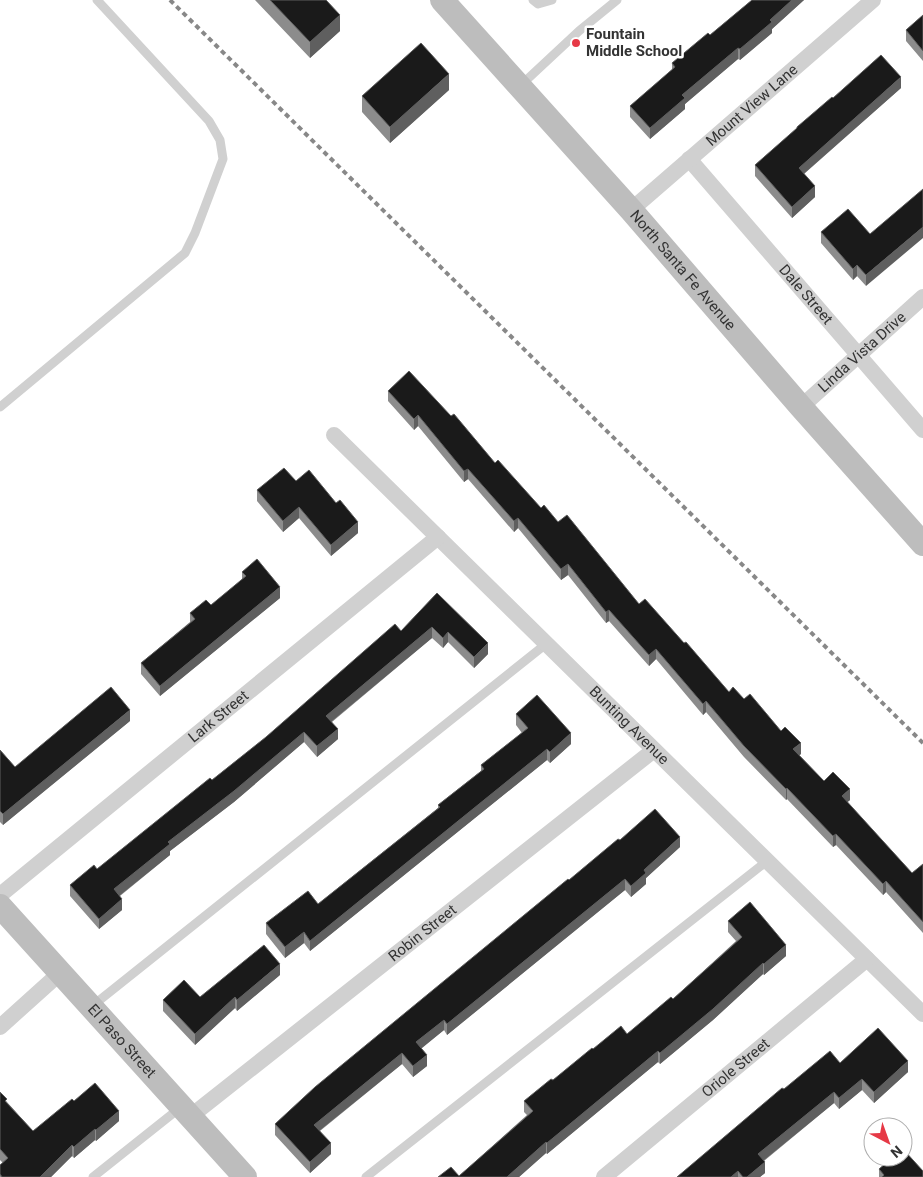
<svg xmlns="http://www.w3.org/2000/svg" width="923" height="1177" font-family="Roboto,sans-serif">
<style>
.lines{fill:none;stroke-linecap:round;stroke-linejoin:round}
.lane{stroke:#d0d0d0;stroke-width:9}
.street{stroke:#d0d0d0;stroke-width:16}
.secondary{stroke:#bdbdbd;stroke-width:24}
.rail{stroke:#888;stroke-width:4;stroke-dasharray:5 4;stroke-linecap:butt}
.wall{fill:#8c8c8c}
.shaded-wall{fill:#5f5f5f}
.building{fill:#1a1a1a;stroke:#5f5f5f}
.poi-dot{fill:#e63946;stroke:#fff;stroke-width:2}
.labels{text-anchor:middle;stroke-width:5;stroke-linejoin:round;paint-order:stroke}
.poi-label{font-size:15px;font-weight:bold;fill:#333;stroke:#fff;text-anchor:start}
.street-label{font-size:15px;fill:#333;stroke:#fff}
</style>
<rect width="100%" height="100%" fill="#fff"/>
<g class="lines">
<path class="lane" d="M533 0 538 4 552 0
M520 86 579 31 617 0
M0 407 185 253 195 233 223 159 220 140 209 121 97 0
M91 1007 546 644
M93 1177 181 1107
M366 1177 767 861"/>
<g class="street">
<path id="s1" d="M689 159 923 430"/>
<path id="s2" d="M631 210 873 0"/>
<path id="s3" d="M801 407 923 297"/>
<path id="s4" d="M334 435 923 1014"/>
<path id="s5" d="M0 895 438 537"/>
<path d="M0 1027 60 973"/>
<path id="s6" d="M191 1116 654 750"/>
<path id="s7" d="M604 1177 867 959"/>
</g>
<g class="secondary">
<path id="s8" d="M442 0 631 210 801 407 923 544"/>
<path id="s9" d="M0 906 245 1177"/>
</g>
<path class="rail" d="M170 0 923 743"/>
</g>
<path class="wall" d="M255 0H326L340 31 310 58Z
M752 0H804L772 29V33L740 60 738 59 685 104V109L650 139 630 117V106L672 70V63L710 35Z
M923 15V61L906 41V30Z
M901 88 804 174 815 197 792 218 755 176V165L797 129V127L833 98Z
M449 90 390 143 362 112V96Z
M821 232 870 234 866 286 857 276 853 280 821 243Z
M388 391 495 463 541 508 558 522 639 604 684 643 729 692 744 699 801 754 799 755 824 781 850 800 847 802 912 873 923 864V933L886 892 883 895 836 845 833 847 787 799 786 800 744 757 706 712 703 715 656 659 649 666 609 621 606 623 568 575 561 580 518 528 514 532 468 479 464 482 418 426 414 430 388 401Z
M296 481 358 533 331 556 299 518 283 532 257 501V490Z
M242 572 280 598 160 696 141 674V663L190 622V613L211 605 242 580Z
M437 593 488 654 474 668 448 642 443 648 432 638 332 722 338 739 317 757 304 742 234 802 170 851V855L120 896 122 910 99 929 70 896V885L97 869 212 780 401 631Z
M516 714 571 744 550 763 547 760 310 951 304 943 285 958 266 934V923L318 904 438 808V805L481 771V765L522 733 516 725Z
M130 721 3 825 0 822V750L15 767Z
M620 840 680 847 646 878V884L631 897 625 890 447 1035 444 1030 421 1048 427 1066 413 1077 402 1064 320 1131 331 1154 310 1173 275 1135V1124L569 880Z
M728 921 786 956 764 975 763 974 713 1020 660 1064 658 1062 547 1154 546 1153 519 1177H438L459 1176 527 1115 524 1112V1101L553 1080 593 1049 627 1034 673 999 736 941 728 932Z
M280 975 237 1011 235 1008 195 1045 163 1011V1000L200 997Z
M840 1063 908 1072 874 1103 862 1090 839 1109 834 1103 764 1161 765 1173 760 1177H677L784 1089Z
M0 1092 7 1102 33 1131 74 1101 119 1121 96 1141 95 1140 74 1158 72 1156 51 1177H0V1165L3 1163 0 1160Z
M879 1169 923 1177H879Z"/>
<path class="shaded-wall" d="M792 0H804L772 29V33L740 60V49L770 20Z
M340 15V31L310 58V42Z
M738 48V59L685 104V109L650 139V128L682 95Z
M449 74V90L390 143V127Z
M901 77V88L799 178V168Z
M815 186V197L792 218V207Z
M923 227V238L866 286V275Z
M857 265V276L853 280V269Z
M418 415V426L414 430V419Z
M468 469V479L464 482V471Z
M299 507V518L283 532V521Z
M518 518V528L514 532V521Z
M358 522V533L331 556V545Z
M568 564V575L561 580V569Z
M280 587V598L160 696V686Z
M609 610V621L606 623V612Z
M432 627V638L326 726V716Z
M448 632V642L443 648V638Z
M488 643V654L474 668V657Z
M656 649V659L649 666V655Z
M706 701V712L703 715V704Z
M130 710V721L3 825V814Z
M338 729V739L317 757V746Z
M304 732V742L234 802 170 851V855L114 900V889L168 842Z
M571 733V744L550 763V752Z
M801 743V754L793 760V749Z
M547 749V760L310 951V941Z
M787 788V799L786 800V789Z
M850 789V800L842 807V796Z
M836 834V845L833 847V836Z
M680 837V847L646 878V884L631 897V886L644 870Z
M625 879V890L447 1035V1024Z
M886 881V892L883 895V884Z
M122 899V910L99 929V919Z
M304 932V943L285 958V947Z
M786 945V956L764 975V964Z
M763 963V974L713 1020 660 1064V1053Z
M280 964V975L237 1011V1000Z
M235 997V1008L195 1045V1034Z
M444 1020V1030L416 1053V1042Z
M658 1051V1062L547 1154V1143Z
M402 1053V1064L314 1135V1125Z
M427 1055V1066L413 1077V1066Z
M908 1061V1072L874 1103V1092Z
M862 1079V1090L839 1109V1098Z
M834 1092V1103L758 1165V1154Z
M119 1111V1121L96 1141V1130Z
M95 1129V1140L74 1158V1147Z
M546 1142V1153L519 1177H507Z
M331 1143V1154L310 1173V1162Z
M72 1145V1156L51 1177H40Z
M765 1162V1173L760 1177H747Z
M738 1171V1177H731Z"/>
<path class="building" d="M270 0H326L340 15 310 42Z
M752 0H792L770 20 772 22 740 49 738 48 682 95 685 98 650 128 630 106 675 67 672 63 708 33 710 35Z
M923 15V51L906 30Z
M421 43 449 74 390 127 362 96Z
M881 55 901 77 799 168 815 186 792 207 755 165 797 128V127L832 97 833 98Z
M923 189V227L866 275 857 265 853 269 821 232 848 209 870 234Z
M409 371 451 416 454 414 495 463 498 460 541 508 544 505 558 522 567 515 639 604 645 599 684 643 686 642 729 692 733 687 744 699 750 694 781 731 785 727 801 743 793 749 824 781 833 772 850 789 842 796 912 873 923 864V922L886 881 883 884 836 834 833 836 787 788 786 789 744 746 706 701 703 704 656 649 649 655 609 610 606 612 568 564 561 569 518 518 514 521 468 469 464 471 418 415 414 419 388 391Z
M284 468 296 481 309 470 336 503 340 500 358 522 331 545 299 507 283 521 257 490Z
M257 559 280 587 160 686 141 663 195 619 190 613 206 600 211 605 246 576 242 572Z
M437 593 488 643 474 657 448 632 443 638 432 627 326 716 338 729 317 746 304 732 234 791 168 842 170 844 114 889 122 899 99 919 70 885 94 865 97 869 210 778 212 780 266 737 395 624 401 631Z
M111 687 130 710 3 814 0 811V750L15 767Z
M537 695 571 733 550 752 547 749 310 941 304 932 285 947 266 923 308 891 318 904 440 807 438 805 484 769 481 765 528 728 516 714Z
M655 809 680 837 644 870 646 873 631 886 625 879 447 1024 444 1020 416 1042 427 1055 413 1066 402 1053 314 1125 331 1143 310 1162 275 1124 315 1087 568 879 569 880 618 839 620 840Z
M750 902 786 945 764 964 763 963 713 1009 660 1053 658 1051 547 1143 546 1142 507 1177H438L451 1167 459 1176 533 1111 524 1101 551 1079 553 1080 592 1048 593 1049 621 1026 627 1034 671 997 673 999 742 937 728 921Z
M264 945 280 964 237 1000 235 997 195 1034 163 1000 184 980 200 997Z
M878 1028 908 1061 874 1092 862 1079 839 1098 834 1092 758 1154 765 1162 747 1177H743L738 1171 731 1177H677L782 1088 784 1089 830 1051 840 1063Z
M95 1083 119 1111 96 1130 95 1129 74 1147 72 1145 40 1177H2L0 1174V1165L8 1158 0 1149V1092L7 1099 5 1101 33 1131 72 1099 74 1101Z
M903 1149 923 1171V1177H882L884 1175 879 1169 893 1157H903Z"/>
<circle class="poi-dot" cx="576" cy="43" r="5"/>
<g class="labels">
<g class="poi-label">
<text x="586" y="39">Fountain<tspan x="586" dy="17">Middle School</tspan></text>
</g>
<g class="street-label">
<text dy="5" stroke="none"><textPath href="#s2" startOffset="160">Mount View Lane</textPath></text>
<text dy="5" stroke="none"><textPath href="#s8" startOffset="362">North Santa Fe Avenue</textPath></text>
<text dy="5" stroke="none"><textPath href="#s1" startOffset="179">Dale Street</textPath></text>
<text dy="5" stroke="none"><textPath href="#s3" startOffset="82">Linda Vista Drive</textPath></text>
<text dy="5" stroke="none"><textPath href="#s5" startOffset="282">Lark Street</textPath></text>
<text dy="5" stroke="none"><textPath href="#s4" startOffset="414">Bunting Avenue</textPath></text>
<text dy="5" stroke="none"><textPath href="#s6" startOffset="295">Robin Street</textPath></text>
<text dy="5" stroke="none"><textPath href="#s9" startOffset="182">El Paso Street</textPath></text>
<text dy="5" stroke="none"><textPath href="#s7" startOffset="171">Oriole Street</textPath></text>
</g>
</g>
<g transform="translate(888 1142) rotate(139)"><circle r="24" fill="#ffffff" stroke="#adadad"/>
<path d="M0-4L9 19L0 12L-9 19Z" fill="#e63946"/>
<text y="-8" font-size="14" font-weight="bold" text-anchor="middle" fill="#333333">N</text>
</g>
</svg>
